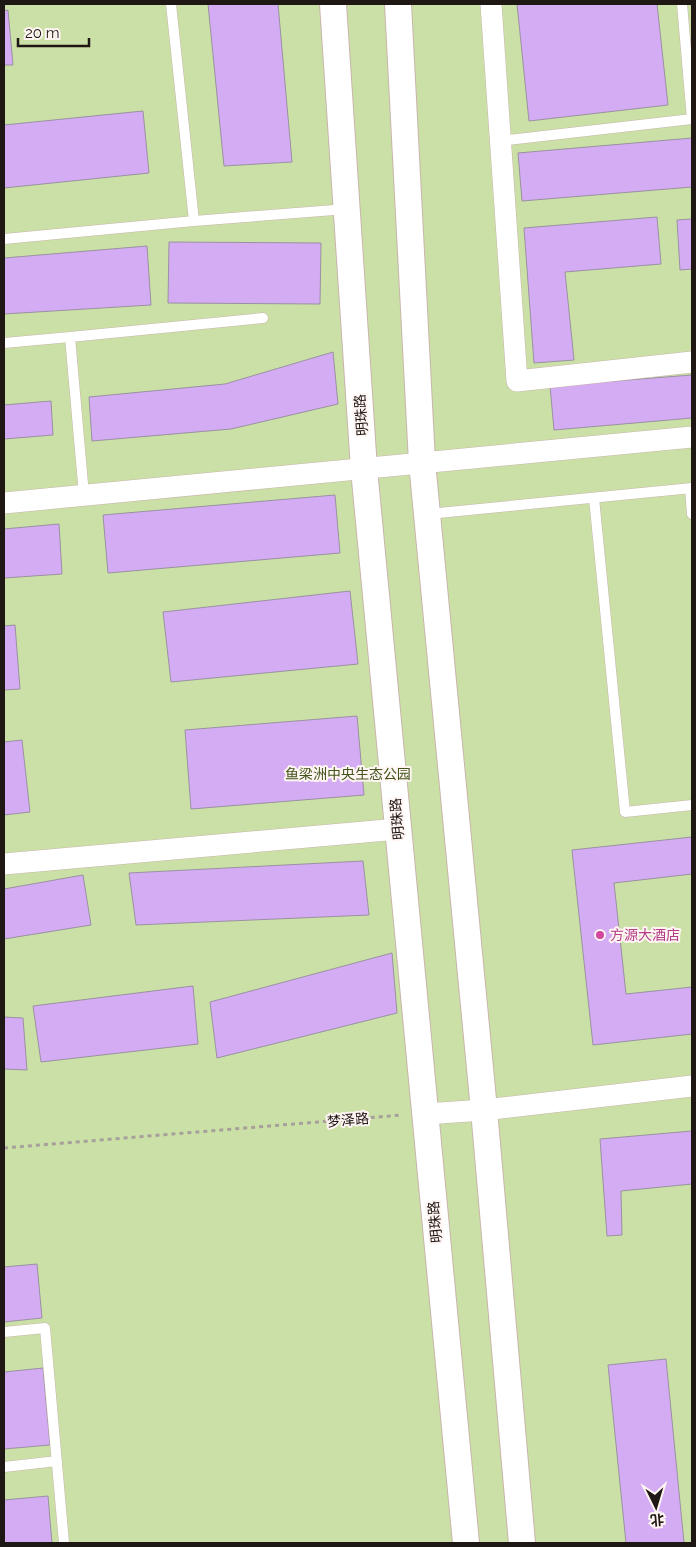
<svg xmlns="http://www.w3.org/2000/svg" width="696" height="1547" font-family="Raleway,'Noto Sans SC',sans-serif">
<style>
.green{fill:#cbe0a6}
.building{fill:#d4acf3;stroke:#9a91a2}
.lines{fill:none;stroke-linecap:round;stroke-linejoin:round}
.service-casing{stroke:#c9b5ac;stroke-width:11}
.minor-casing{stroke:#c9b5ac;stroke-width:22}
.tertiary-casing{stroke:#c9b5ac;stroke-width:28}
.path{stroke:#a79f9c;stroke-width:3;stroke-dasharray:4 4;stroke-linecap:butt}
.service{stroke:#fff;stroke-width:10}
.minor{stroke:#fff;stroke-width:21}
.tertiary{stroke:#fff;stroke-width:26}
.hotel-dot{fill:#d1479c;stroke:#fff6f3;stroke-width:2}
.labels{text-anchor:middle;stroke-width:4;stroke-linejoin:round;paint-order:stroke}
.street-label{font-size:14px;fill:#1e1714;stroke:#fff6f3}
.park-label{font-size:14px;fill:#43541d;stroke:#fff6f3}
.hotel-label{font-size:14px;fill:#b23c85;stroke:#fff6f3;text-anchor:start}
</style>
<rect width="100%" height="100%" fill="#fff6f3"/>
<path class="green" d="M4 4H692V1543H4Z"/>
<path class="building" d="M208 4H278L292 162 224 166Z
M517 4H657L668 105 529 121Z
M8 10 13 65H4V11Z
M143 111 149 173 4 188V125Z
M692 138V187L522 201 518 153Z
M657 217 661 264 565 272 574 360 534 363 524 228Z
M692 219V269L680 270 677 220Z
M169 242 321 243 320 304 168 303Z
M147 246 151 305 4 314V258Z
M333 352 338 404 231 429 92 441 89 397 225 384Z
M692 375V418L554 430 550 386Z
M51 401 53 435 4 439V405Z
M335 495 340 553 108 573 103 515Z
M59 524 62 574 4 578V529Z
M350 591 358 664 171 682 163 612Z
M15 625 20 689 4 690V626Z
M357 716 364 795 191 809 185 730Z
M22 740 30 812 4 815V742Z
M692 837V874L614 883 626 994 692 987V1034L593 1045 572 850Z
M363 861 369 915 136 925 129 873Z
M83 875 91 925 4 939V889Z
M392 953 397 1013 217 1058 210 1002Z
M193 986 198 1044 41 1062 33 1006Z
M4 1017 23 1018 27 1070 4 1069Z
M692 1131V1184L621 1191 622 1235 607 1236 600 1139Z
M37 1264 42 1318 4 1322V1267Z
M666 1359 684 1543H626L608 1365Z
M43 1368 50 1445 4 1449V1372Z
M48 1496 52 1543H4V1500Z"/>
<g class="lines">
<g class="service-casing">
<path id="service" d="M171 4 194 221 347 209
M500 141 692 119 682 4
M4 239 194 221
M4 343 70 337
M690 488 692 514
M84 495 70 337 263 318
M594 498 625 812 692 805
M428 514 692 488
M4 1332 45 1328 64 1543
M4 1467 57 1461"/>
</g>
<g class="minor-casing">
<path id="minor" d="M491 4 517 381 692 362
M4 503 692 437
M4 864 398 829
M425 1114 484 1110 692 1086"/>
</g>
<g class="tertiary-casing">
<path id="tertiary" d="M333 4 364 469 466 1543
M398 4 422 462 484 1110 522 1543"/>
</g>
<path class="path" d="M4 1148 402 1115"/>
<use href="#service" class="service"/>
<use href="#minor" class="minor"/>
<use href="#tertiary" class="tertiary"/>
</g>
<circle class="hotel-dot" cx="600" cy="935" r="5"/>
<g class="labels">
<g class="street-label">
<text transform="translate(361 415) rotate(-94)" y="5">明珠路</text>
<text transform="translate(397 819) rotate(-95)" y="5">明珠路</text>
<text transform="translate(348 1120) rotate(-5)" y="5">梦泽路</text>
<text transform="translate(435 1222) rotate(-95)" y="5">明珠路</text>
</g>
<g class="park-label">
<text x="348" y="779">鱼梁洲中央生态公园</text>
</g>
<g class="hotel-label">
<text x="610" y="940">方源大酒店</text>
</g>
</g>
<rect width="696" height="1547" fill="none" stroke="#1e1714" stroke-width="10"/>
<g transform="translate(656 1507) rotate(175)" stroke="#fff6f3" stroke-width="4" paint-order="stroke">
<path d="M0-4L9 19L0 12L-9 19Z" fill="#1e1714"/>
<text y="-8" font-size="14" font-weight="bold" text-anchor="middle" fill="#1e1714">北</text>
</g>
<path d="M18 38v8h71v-8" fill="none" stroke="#1e1714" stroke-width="2.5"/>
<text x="25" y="38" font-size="15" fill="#1e1714" stroke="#fff6f3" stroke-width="4" paint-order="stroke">20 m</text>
</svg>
